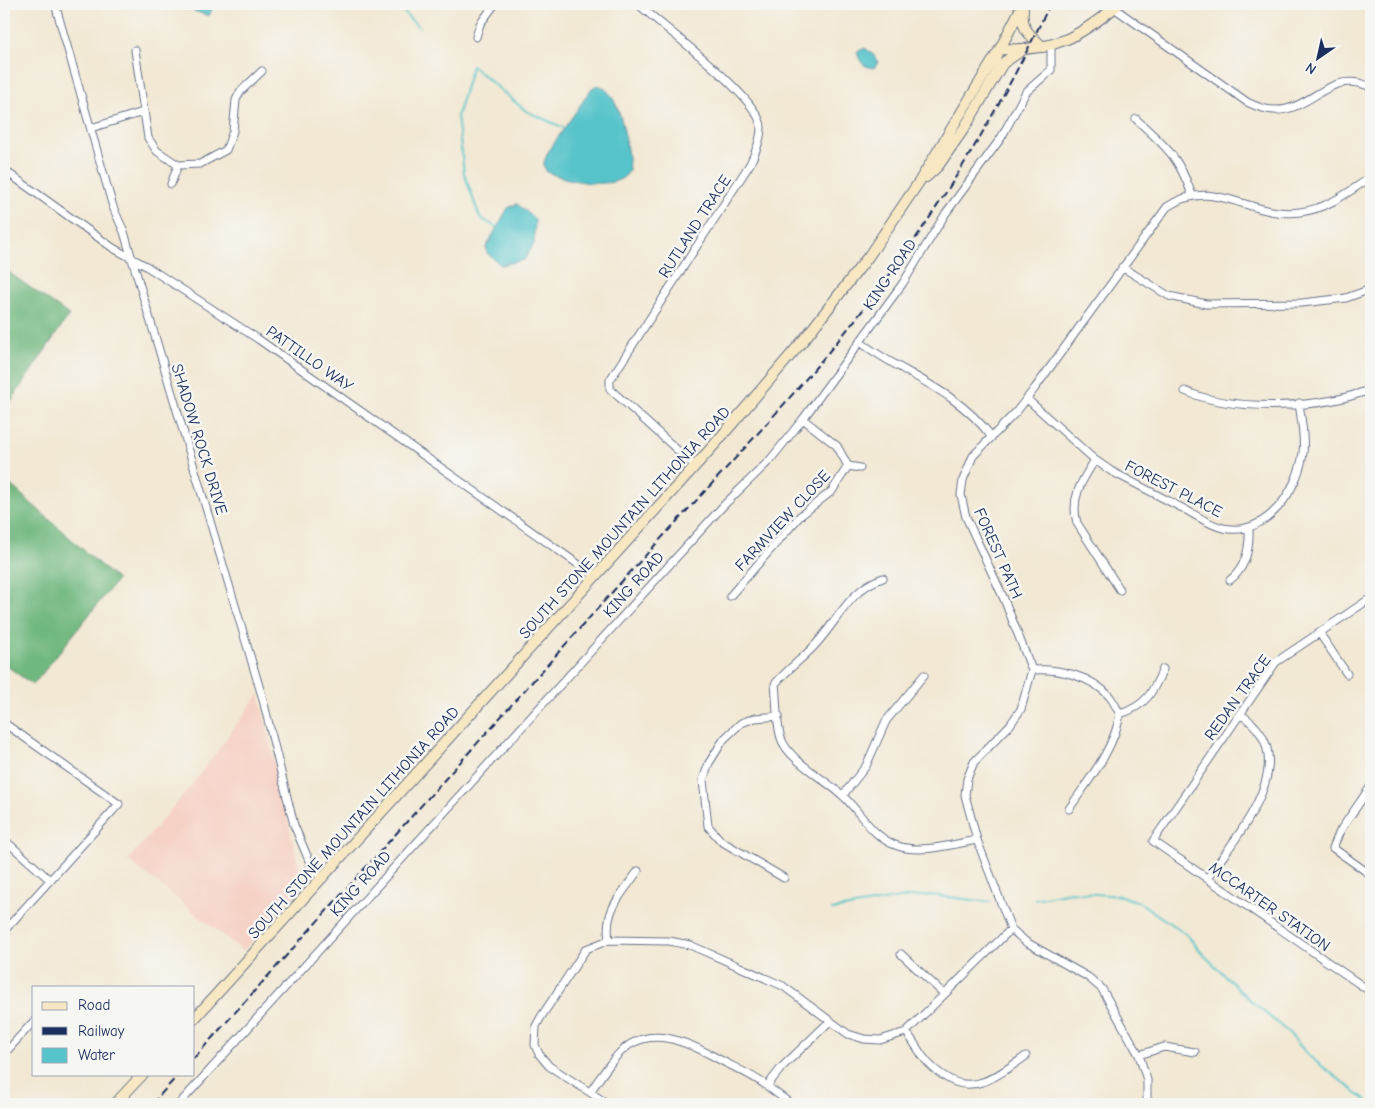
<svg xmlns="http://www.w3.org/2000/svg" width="1375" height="1108" font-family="'Comic Neue',sans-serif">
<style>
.built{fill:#f6d1c5}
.forest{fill:#71b87f;stroke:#46746e}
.water{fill:#56c4ca;stroke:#387a94}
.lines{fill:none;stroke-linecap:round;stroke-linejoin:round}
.stream{stroke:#56c4ca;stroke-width:2}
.street-casing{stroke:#667087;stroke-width:9}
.secondary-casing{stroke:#667087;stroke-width:12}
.street{stroke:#fff;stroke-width:7}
.secondary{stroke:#f7e8c3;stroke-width:10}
.rail{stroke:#1b2f5e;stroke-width:2;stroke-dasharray:8 4;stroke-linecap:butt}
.labels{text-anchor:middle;stroke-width:5;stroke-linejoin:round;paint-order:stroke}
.street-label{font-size:16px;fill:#1b2f5e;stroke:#f6f6f2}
</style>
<rect width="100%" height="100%" fill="#f6f6f2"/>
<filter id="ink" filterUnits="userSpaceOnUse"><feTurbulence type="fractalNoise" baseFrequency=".02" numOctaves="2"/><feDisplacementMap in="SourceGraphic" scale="10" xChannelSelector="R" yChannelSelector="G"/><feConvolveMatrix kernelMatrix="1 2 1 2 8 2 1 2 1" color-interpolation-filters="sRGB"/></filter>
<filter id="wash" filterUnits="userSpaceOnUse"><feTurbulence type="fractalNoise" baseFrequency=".0096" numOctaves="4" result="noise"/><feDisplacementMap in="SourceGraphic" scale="20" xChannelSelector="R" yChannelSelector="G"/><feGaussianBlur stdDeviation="1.12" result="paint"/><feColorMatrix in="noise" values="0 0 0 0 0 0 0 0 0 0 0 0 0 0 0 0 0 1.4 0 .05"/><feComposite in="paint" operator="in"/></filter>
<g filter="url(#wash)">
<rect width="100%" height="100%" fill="#f2e8d3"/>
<path class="built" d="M259 694 303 886 243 951 128 860 196 780Z"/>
<path class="forest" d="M4 269 69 315 4 411Z
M4 479 117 580 33 685 4 664Z"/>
<path class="water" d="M173 4H214L209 16Z
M865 48 873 54 878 62 874 68C863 67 860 62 857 52Z
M597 85C622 90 628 151 629 171 618 193 565 180 547 172L543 165 548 152 592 88Z
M517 204 535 219 534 244 524 260 501 265 487 253 486 247 508 208Z"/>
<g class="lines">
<path class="stream" d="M398 4 408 17 420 28
M496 227 480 218 464 173 457 116 472 66 526 111 564 128
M1035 899 1070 892 1121 896 1139 902 1187 935 1204 955 1250 1000 1289 1033 1309 1056 1371 1104
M832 910 900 898 930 895 991 902"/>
</g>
</g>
<g filter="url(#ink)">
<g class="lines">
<g class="street-casing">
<path id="street" d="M55 4 113 207 124 232 262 696 294 825 313 870 323 879
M638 4C663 27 760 98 761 127 761 140 755 153 750 164L610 380V389L695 466
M1114 8 1247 102C1307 133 1318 64 1371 87
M476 37 480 24 495 4
M135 50 148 138 157 151 178 165 200 164 226 150 233 131 236 100 240 92 262 71
M1136 119C1166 147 1178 155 1192 195
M91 128 143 112
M4 170 113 248 146 266 258 339 595 576
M171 184 178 165
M1122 267 1169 296 1206 304 1302 303 1346 298 1371 289
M860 342C906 376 955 389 991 436
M1185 391C1233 412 1324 409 1371 389
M1027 399 1095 460 1111 471C1136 484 1161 497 1186 510 1197 516 1210 525 1223 528 1267 537 1298 490 1303 453 1305 437 1301 419 1299 403
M803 419 837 446 848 466
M1095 460C1082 480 1070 498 1077 523L1120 590
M848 466 860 468
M883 578C851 588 838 620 816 644 803 659 789 667 775 684 777 700 776 723 781 738 787 759 826 780 842 795 860 811 872 838 898 846 921 854 953 844 977 840
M1230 580C1247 567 1250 547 1249 527
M730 596 800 516 832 491 848 466
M1371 598 1276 662 1153 841 1371 992
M1320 634 1347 674
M1032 670C1058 668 1092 676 1110 697 1114 702 1117 709 1120 714 1114 750 1089 779 1069 809
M1120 714C1146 706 1153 692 1163 669
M779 716 755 718 741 723 724 739 709 763 703 780 708 826 721 841 784 878
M4 723 119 804 4 931
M1371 786 1340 831 1333 848 1371 875
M843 795 866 766 886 721 924 675
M7 842 50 880
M1207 879C1237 835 1308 757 1240 714
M609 940C604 910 621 895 638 871
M901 954 943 993
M906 1032C913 1040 917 1049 924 1058 929 1065 939 1073 947 1078 976 1096 1002 1072 1026 1056
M4 1054 34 1021
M1139 1055 1164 1047 1195 1052
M767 1086 791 1104
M590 1092C598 1081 606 1068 615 1058 643 1023 681 1039 713 1056 732 1067 750 1073 767 1086L782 1067 829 1022
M179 1104 723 506 770 460 803 419 903 283 946 213 1001 138 1026 92 1051 70V46
M608 1104 549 1066 539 1054 535 1045 536 1026 541 1017 586 949 609 940 669 941 690 945 783 986 848 1034 864 1039 880 1040 906 1032 1011 929
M1147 1104V1080L1139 1055 1102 989 1088 977 1026 942 1011 929 977 840 965 795 967 779 974 762 1010 725 1021 709 1032 670 1004 599 966 517 961 495 963 480 973 456 1017 411 1035 388 1167 207C1214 175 1250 219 1300 212 1327 209 1349 192 1371 177"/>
</g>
<g class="secondary-casing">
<path id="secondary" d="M1023 9C1021 30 1028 33 1043 47
M1000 49C1054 52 1079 37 1119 4
M926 177 938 166 965 127 1003 63 1024 49
M194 1019 715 444 806 337 868 257 919 182 1000 49 1023 4
M115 1104 143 1074"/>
</g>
<use href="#street" class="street"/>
<use href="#secondary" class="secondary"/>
<path class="rail" d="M194 1058C335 902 475 746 615 589 685 511 759 436 826 355 916 250 991 128 1050 4
M152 1104 179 1074"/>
</g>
</g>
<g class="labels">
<g class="street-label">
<text transform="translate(694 226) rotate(-57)" y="6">RUTLAND TRACE</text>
<text transform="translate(889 274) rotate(-56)" y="6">KING ROAD</text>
<text transform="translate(310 358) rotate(35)" y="6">PATTILLO WAY</text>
<text transform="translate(200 439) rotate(73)" y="6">SHADOW ROCK DRIVE</text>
<text transform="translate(1174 488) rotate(27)" y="6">FOREST PLACE</text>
<text transform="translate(782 520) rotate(-47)" y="6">FARMVIEW CLOSE</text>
<text transform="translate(624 522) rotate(-48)" y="6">SOUTH STONE MOUNTAIN LITHONIA ROAD</text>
<text transform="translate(999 553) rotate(66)" y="6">FOREST PATH</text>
<text transform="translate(633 584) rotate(-48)" y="6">KING ROAD</text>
<text transform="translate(1237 697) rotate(-54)" y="6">REDAN TRACE</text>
<text transform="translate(353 822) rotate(-48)" y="6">SOUTH STONE MOUNTAIN LITHONIA ROAD</text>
<text transform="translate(360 883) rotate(-48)" y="6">KING ROAD</text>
<text transform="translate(1270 906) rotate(35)" y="6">MCCARTER STATION</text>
</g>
</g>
<rect width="1375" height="1108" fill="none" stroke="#f6f6f2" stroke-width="20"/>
<rect x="32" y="986" width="162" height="90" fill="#f6f6f2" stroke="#9ea6b7"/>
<rect x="42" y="1002" width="25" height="8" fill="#f7e8c3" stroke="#9ea6b7"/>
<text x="78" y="1010" font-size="15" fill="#1b2f5e">Road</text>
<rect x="42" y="1027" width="25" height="8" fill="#1b2f5e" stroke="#9ea6b7"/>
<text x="78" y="1036" font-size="15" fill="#1b2f5e">Railway</text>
<rect x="42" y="1048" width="25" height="15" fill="#56c4ca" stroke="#9ea6b7"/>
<text x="78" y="1060" font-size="15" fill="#1b2f5e">Water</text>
<g transform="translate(1318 58) rotate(214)" stroke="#f6f6f2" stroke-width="4" paint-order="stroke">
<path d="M0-4L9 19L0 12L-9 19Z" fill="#1b2f5e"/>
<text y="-8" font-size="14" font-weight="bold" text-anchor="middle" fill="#1b2f5e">N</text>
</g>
</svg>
